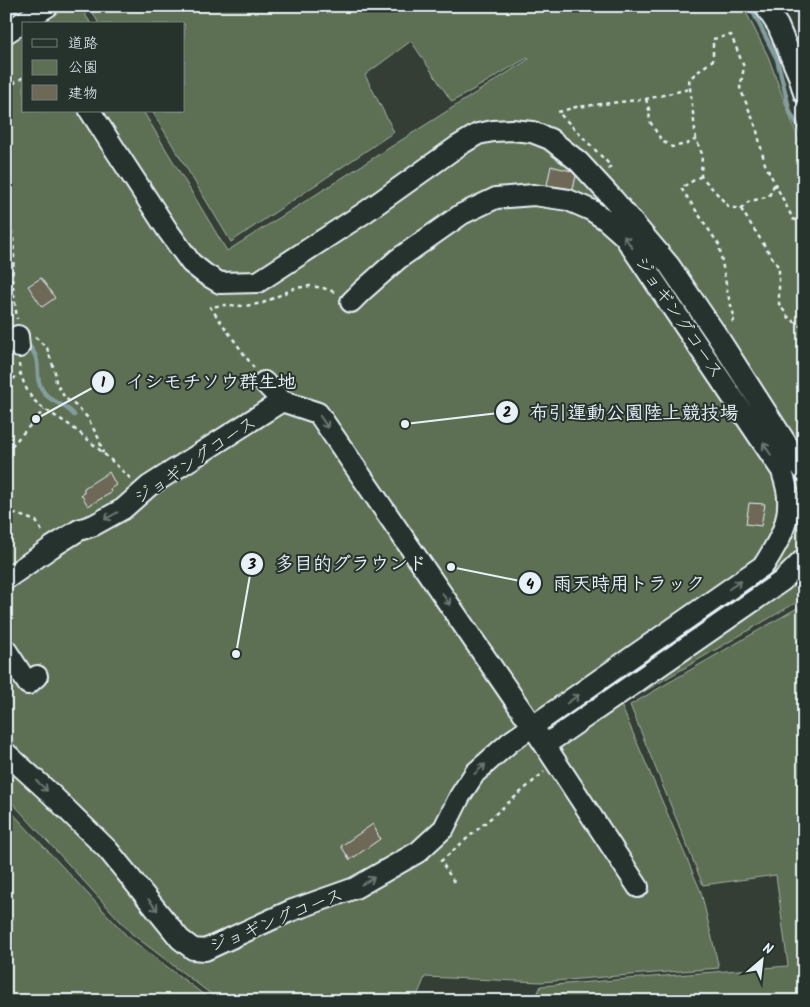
<svg xmlns="http://www.w3.org/2000/svg" width="810" height="1007" font-family="Kalam,'Klee One',sans-serif">
<style>
.green{fill:#5d7053;stroke:#a2b0a6}
.lines{fill:none;stroke-linecap:round;stroke-linejoin:round}
.stream{stroke:#849ea0;stroke-width:4.5}
.building{fill:#6e6857;stroke:#e8f1f8}
.minor-casing{stroke:#e8f1f8;stroke-width:24}
.path{stroke:#e8f1f8;stroke-width:2.5;stroke-dasharray:4 4;stroke-linecap:butt}
.minor{stroke:#26332d;stroke-width:20}
.oneway{stroke:#6a7674}
.labels{text-anchor:middle;stroke-width:4;stroke-linejoin:round;paint-order:stroke}
.street-label{font-size:18px;fill:#e8f1f8;stroke:#26332d}
.leader{fill:none;stroke:#e8f1f8;stroke-width:2}
.callout-dot{fill:#e8f1f8;stroke:#26332d;stroke-width:2}
.mark-label{font-size:15px;text-anchor:middle;font-weight:bold;fill:#111}
.callout-label{font-size:19px;text-anchor:middle;font-weight:bold;fill:#e8f1f8;stroke:#26332d;stroke-width:4;stroke-linejoin:round;paint-order:stroke}
</style>
<rect width="100%" height="100%" fill="#343e35"/>
<filter id="ink" filterUnits="userSpaceOnUse"><feTurbulence type="fractalNoise" baseFrequency=".02" numOctaves="2"/><feDisplacementMap in="SourceGraphic" scale="10" xChannelSelector="R" yChannelSelector="G"/><feConvolveMatrix kernelMatrix="1 2 1 2 8 2 1 2 1" color-interpolation-filters="sRGB"/></filter>
<g filter="url(#ink)">
<path class="green" d="M6 6H80L91 24H24V111H143L227 251 529 59 527 58 452 102 411 41 365 75 394 132 231 242 152 111H184V24H99L89 6H743L768 56 804 155V598L621 705 701 892 719 968 541 982 425 977 415 1001H220L132 934 6 796Z
M804 604V1001H534L541 986 788 966 776 875 703 885 630 705Z
M6 806 128 937 212 1001H6Z"/>
<g class="lines">
<path class="stream" d="M750 6 777 59 790 112 804 137
M26 344H27C45 361 32 375 43 391 50 403 67 404 74 415"/>
</g>
<path class="building" d="M551 166 571 171 576 176 573 189 547 185Z
M41 278 55 298 42 307 28 286Z
M109 472 116 485 110 489 111 493 88 506 81 494 84 493V488Z
M749 503 765 504 761 526 746 524Z
M373 824 380 839 350 860 341 846Z"/>
<g class="lines">
<g class="minor-casing">
<path id="minor" d="M765 6 778 26 799 76 804 93
M6 33 48 6
M90 111 168 231 191 263 205 274 220 283 258 282 364 213 458 146 478 134 493 131 512 130 532 132 550 139 579 162 614 200 669 265 716 334 804 471
M18 336 19 347
M264 382 282 401 318 413 533 727 638 887
M6 579 52 547 79 530 94 525 123 509 149 486 282 401
M6 650 28 684 37 676
M545 745 782 581 804 559
M6 753 51 794 108 850 180 939 193 949 205 950 290 911 355 888 418 852 444 828 460 796 475 773 510 742 764 565C777 544 790 524 788 498 788 489 784 479 782 471L624 236 606 220 591 210 568 200 534 195 496 198 462 214 398 259 362 291 351 302"/>
</g>
<path class="path" d="M6 88 24 77
M646 99 650 113 649 120 662 141 672 147 687 144 696 139
M608 169 611 166 558 112 576 107 646 99 689 89
M701 176 681 188 719 245 728 295 735 319 730 323
M6 207 13 236 14 258 12 278 17 319
M741 209 748 202 769 196 775 183
M804 223 793 219 765 164 756 127 740 88 744 67 731 35 713 39V60L689 79 696 139 702 154 701 176 729 207 741 209 779 268V304L789 318 804 328
M35 337 47 348 55 372 56 383 65 398 76 406 87 417 99 439 103 453
M19 364C20 375 26 391 33 399 43 410 56 416 68 424 90 440 112 461 132 480
M254 368 210 307 225 305 245 306 263 303 295 288 310 286 323 288 338 293
M6 384 20 374
M6 452 44 410
M6 509 13 513 36 521 43 533
M454 882 441 861 544 772"/>
<use href="#minor" class="minor"/>
</g>
<defs><path id="oneway-shaft" d="M-6 0H5M1.5-3L5.5 0L1.5 3" fill="none" stroke-width="1.6" stroke-linecap="round" stroke-linejoin="round" transform="scale(1.25)"/></defs>
<g class="oneway">
<use href="#oneway-shaft" transform="translate(628 242) rotate(-125)"/>
<use href="#oneway-shaft" transform="translate(324 422) rotate(56)"/>
<use href="#oneway-shaft" transform="translate(767 449) rotate(-124)"/>
<use href="#oneway-shaft" transform="translate(111 516) rotate(151)"/>
<use href="#oneway-shaft" transform="translate(735 585) rotate(-35)"/>
<use href="#oneway-shaft" transform="translate(446 599) rotate(56)"/>
<use href="#oneway-shaft" transform="translate(573 699) rotate(-35)"/>
<use href="#oneway-shaft" transform="translate(480 769) rotate(-42)"/>
<use href="#oneway-shaft" transform="translate(42 786) rotate(43)"/>
<use href="#oneway-shaft" transform="translate(368 881) rotate(-30)"/>
<use href="#oneway-shaft" transform="translate(153 905) rotate(51)"/>
</g>
</g>
<g class="labels">
<g class="street-label">
<text transform="translate(679 317) rotate(56)" y="6">ジョギングコース</text>
<text transform="translate(195 460) rotate(-34)" y="6">ジョギングコース</text>
<text transform="translate(276 920) rotate(-22)" y="6">ジョギングコース</text>
</g>
</g>
<path class="leader" d="M36 419L103 382M405 424L507 412M236 654L252 564M451 567L530 583"/>
<g class="callout-dot">
<circle cx="36" cy="419" r="5"/>
<circle cx="405" cy="424" r="5"/>
<circle cx="236" cy="654" r="5"/>
<circle cx="451" cy="567" r="5"/>
<circle cx="103" cy="382" r="12"/>
<circle cx="507" cy="412" r="12"/>
<circle cx="252" cy="564" r="12"/>
<circle cx="530" cy="583" r="12"/>
</g>
<g class="mark-label">
<text x="103" y="387">1</text>
<text x="507" y="417">2</text>
<text x="252" y="569">3</text>
<text x="530" y="589">4</text>
</g>
<g class="callout-label">
<text x="211" y="388">イシモチソウ群生地</text>
<text x="634" y="419">布引運動公園陸上競技場</text>
<text x="351" y="570">多目的グラウンド</text>
<text x="629" y="590">雨天時用トラック</text>
</g>
<rect width="810" height="1007" fill="none" stroke="#26332d" stroke-width="25"/>
<rect x="12" y="12" width="785" height="982" fill="none" stroke="#e8f1f8" stroke-width="2" filter="url(#ink)"/>
<rect x="22" y="22" width="162" height="90" fill="#26332d" stroke="#747f7e"/>
<rect x="32" y="39" width="25" height="8" fill="#26332d" stroke="#747f7e"/>
<text x="68" y="48" font-size="15" fill="#e8f1f8">道路</text>
<rect x="32" y="60" width="25" height="15" fill="#5d7053" stroke="#747f7e"/>
<text x="68" y="72" font-size="15" fill="#e8f1f8">公園</text>
<rect x="32" y="85" width="25" height="15" fill="#6e6857" stroke="#747f7e"/>
<text x="68" y="98" font-size="15" fill="#e8f1f8">建物</text>
<g transform="translate(762 960) rotate(28)" stroke="#26332d" stroke-width="4" paint-order="stroke">
<path d="M0-4L9 19L0 12L-9 19Z" fill="#e8f1f8"/>
<text y="-8" font-size="14" font-weight="bold" text-anchor="middle" fill="#e8f1f8">N</text>
</g>
</svg>
